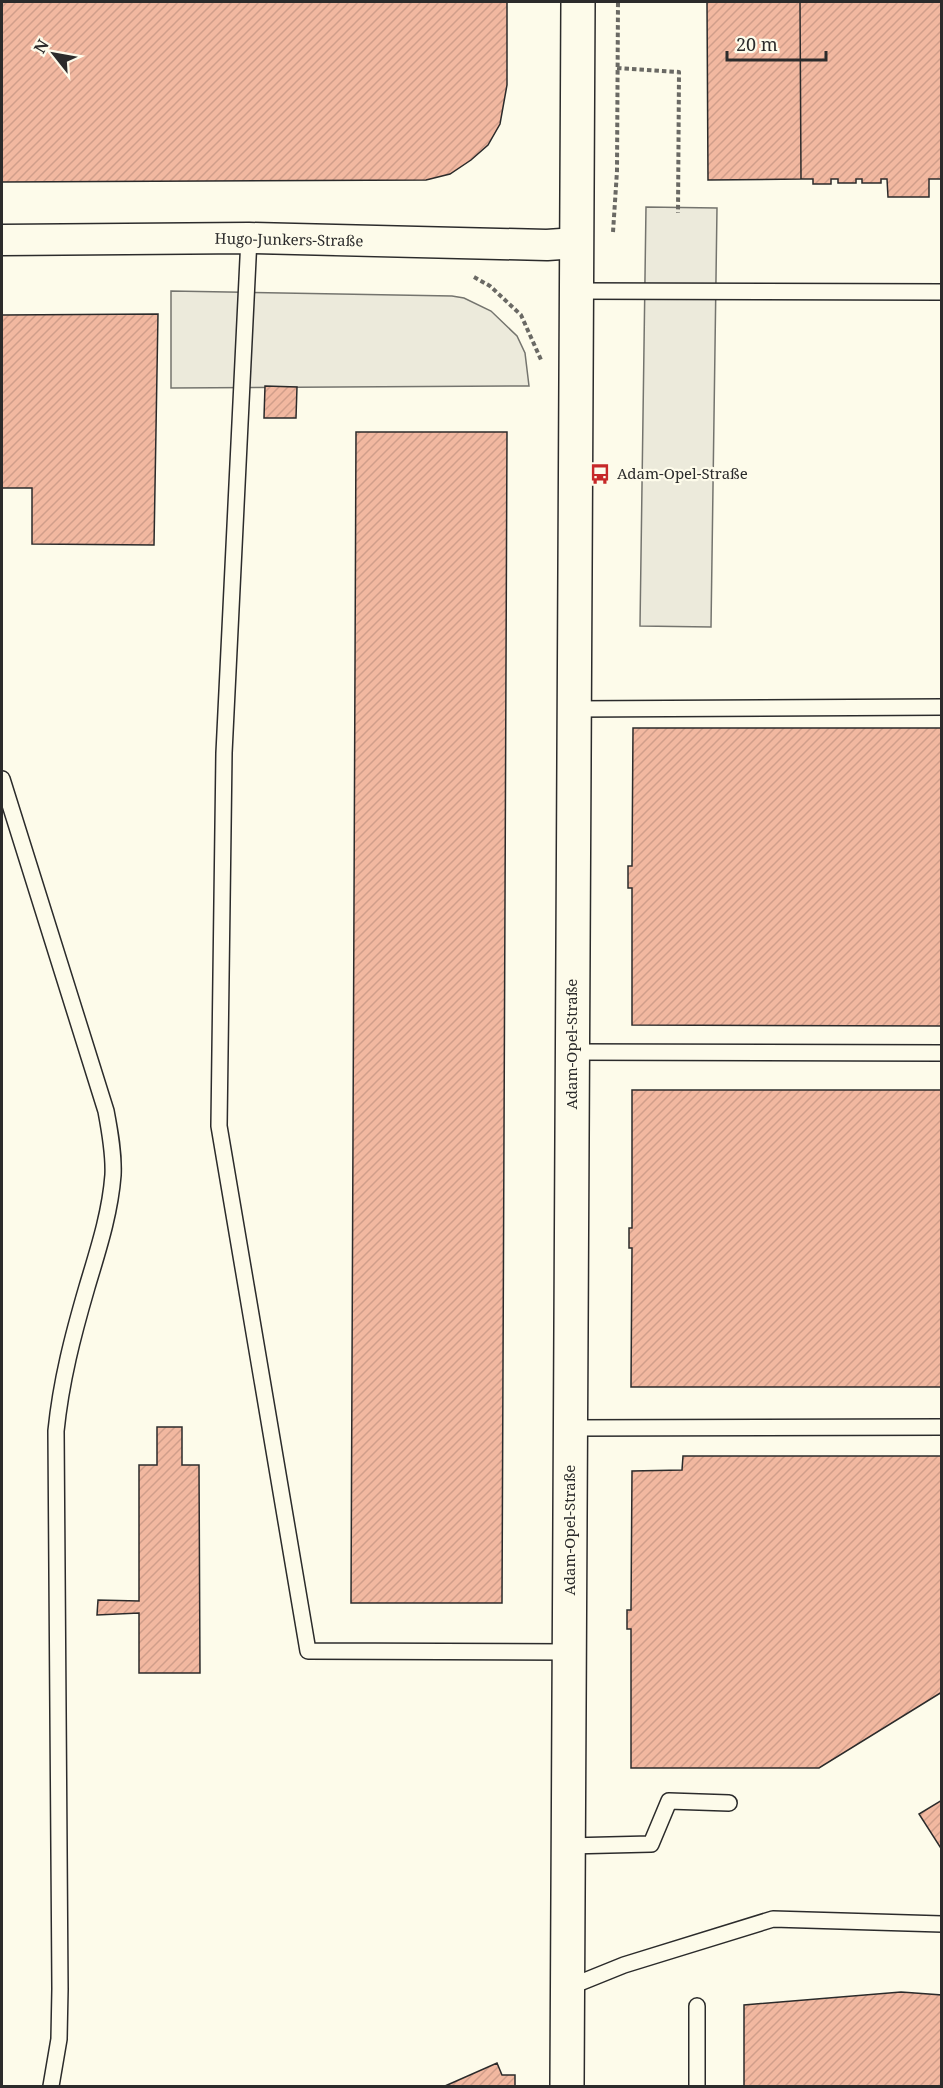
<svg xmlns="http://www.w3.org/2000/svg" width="943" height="2088" font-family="'Noto Serif',serif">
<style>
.parking{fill:#eceadb;stroke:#74746e;stroke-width:1.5}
.building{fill:url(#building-hatch);stroke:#2b2b2b;stroke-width:1.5}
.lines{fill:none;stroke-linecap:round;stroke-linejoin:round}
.service-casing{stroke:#2b2b2b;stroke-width:18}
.minor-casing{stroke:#2b2b2b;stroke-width:33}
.secondary-casing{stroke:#2b2b2b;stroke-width:36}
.path{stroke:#6a6964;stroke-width:4;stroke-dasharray:4.5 3;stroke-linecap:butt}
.service{stroke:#fdfbea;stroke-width:15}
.minor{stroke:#fdfbea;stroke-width:30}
.secondary{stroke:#fdfbea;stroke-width:33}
.labels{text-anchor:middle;stroke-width:4.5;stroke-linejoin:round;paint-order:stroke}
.street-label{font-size:15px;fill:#2b2b2b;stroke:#fdfbea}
.poi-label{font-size:15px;fill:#2b2b2b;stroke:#fdfbea;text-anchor:start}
</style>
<defs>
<pattern id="building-hatch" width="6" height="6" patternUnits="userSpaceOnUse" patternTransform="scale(1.5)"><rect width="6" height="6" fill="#f2b8a0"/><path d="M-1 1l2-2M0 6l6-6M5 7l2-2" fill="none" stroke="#d09e8a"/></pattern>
</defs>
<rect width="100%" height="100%" fill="#fdfbea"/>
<path class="parking" d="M646 207 717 208 711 627 640 626Z
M171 291 452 296 464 298 491 311 517 336 525 353 529 386 171 388Z"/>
<path class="building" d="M2 2H507V85L500 124 488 145 471 160 450 174 426 180 2 182Z
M707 2H800L801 179 708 180Z
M800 2H942V179H929V197H888L887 179H881V183H862V179H856V183H838V179H831V184H813V179H801Z
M158 314 154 545 32 544V488H2V315Z
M265 386 297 387 296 418H264Z
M356 432H507L502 1603H351Z
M633 728H942V1026L632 1025V888H628V866H632Z
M632 1090H942V1387H631L632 1248H629V1228H632Z
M157 1427H182V1465H199L200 1673H139V1613L97 1615 98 1600 139 1601V1465H157Z
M683 1456H942V1692L819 1768H631V1629H627V1610H631L632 1471 682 1470Z
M942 1800V1850L919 1814Z
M901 1992 942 1995V2086H744V2005Z
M497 2063 502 2075H515V2086H445Z"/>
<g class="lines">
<g class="service-casing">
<path id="service" d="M249 238 224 753 219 1126 308 1651 569 1652
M576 291 942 292
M574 709 942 707
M2 779 106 1111C110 1132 114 1154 113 1175 110 1214 98 1250 87 1287 73 1335 61 1381 56 1431L60 1989 59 2039 51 2086
M572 1052 942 1053
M570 1428 942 1427
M568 1846 651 1844 669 1801 729 1803
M567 1988 624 1965 773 1919 942 1924
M697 2086V2006"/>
</g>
<g class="minor-casing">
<path id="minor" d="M2 240 249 238 547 245 576 243"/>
</g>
<g class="secondary-casing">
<path id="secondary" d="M567 2086 578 2"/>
</g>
<path class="path" d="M617 68 679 72 678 213
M613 232 617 171 618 2
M474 277 490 286 521 315 542 362"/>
<use href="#service" class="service"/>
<use href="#minor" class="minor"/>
<use href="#secondary" class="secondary"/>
</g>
<defs>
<g id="bus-bare" transform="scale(1.62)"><path d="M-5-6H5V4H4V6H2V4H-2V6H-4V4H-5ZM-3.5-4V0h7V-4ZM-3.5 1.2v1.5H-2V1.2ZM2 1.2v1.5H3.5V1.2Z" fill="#c62828" stroke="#fdfbea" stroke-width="2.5" paint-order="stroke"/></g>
</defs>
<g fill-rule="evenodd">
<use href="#bus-bare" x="600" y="474"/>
</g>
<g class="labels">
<g class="street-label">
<text transform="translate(289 240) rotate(1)" y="5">Hugo-Junkers-Straße</text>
<text transform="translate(572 1044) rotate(-90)" y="5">Adam-Opel-Straße</text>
<text transform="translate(570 1530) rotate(-90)" y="5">Adam-Opel-Straße</text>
</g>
<g class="poi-label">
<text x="617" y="479">Adam-Opel-Straße</text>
</g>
</g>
<rect width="943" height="2088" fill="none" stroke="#2b2b2b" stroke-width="6"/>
<g transform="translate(54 54) rotate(301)" stroke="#fdfbea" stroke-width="4.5" paint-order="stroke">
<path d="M0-4.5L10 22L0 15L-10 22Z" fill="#2b2b2b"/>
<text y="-9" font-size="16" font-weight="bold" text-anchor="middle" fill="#2b2b2b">N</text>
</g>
<path d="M727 51v9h99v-9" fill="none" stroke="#2b2b2b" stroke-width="3"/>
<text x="736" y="51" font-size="18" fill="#2b2b2b" stroke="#fdfbea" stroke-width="4.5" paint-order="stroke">20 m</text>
</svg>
